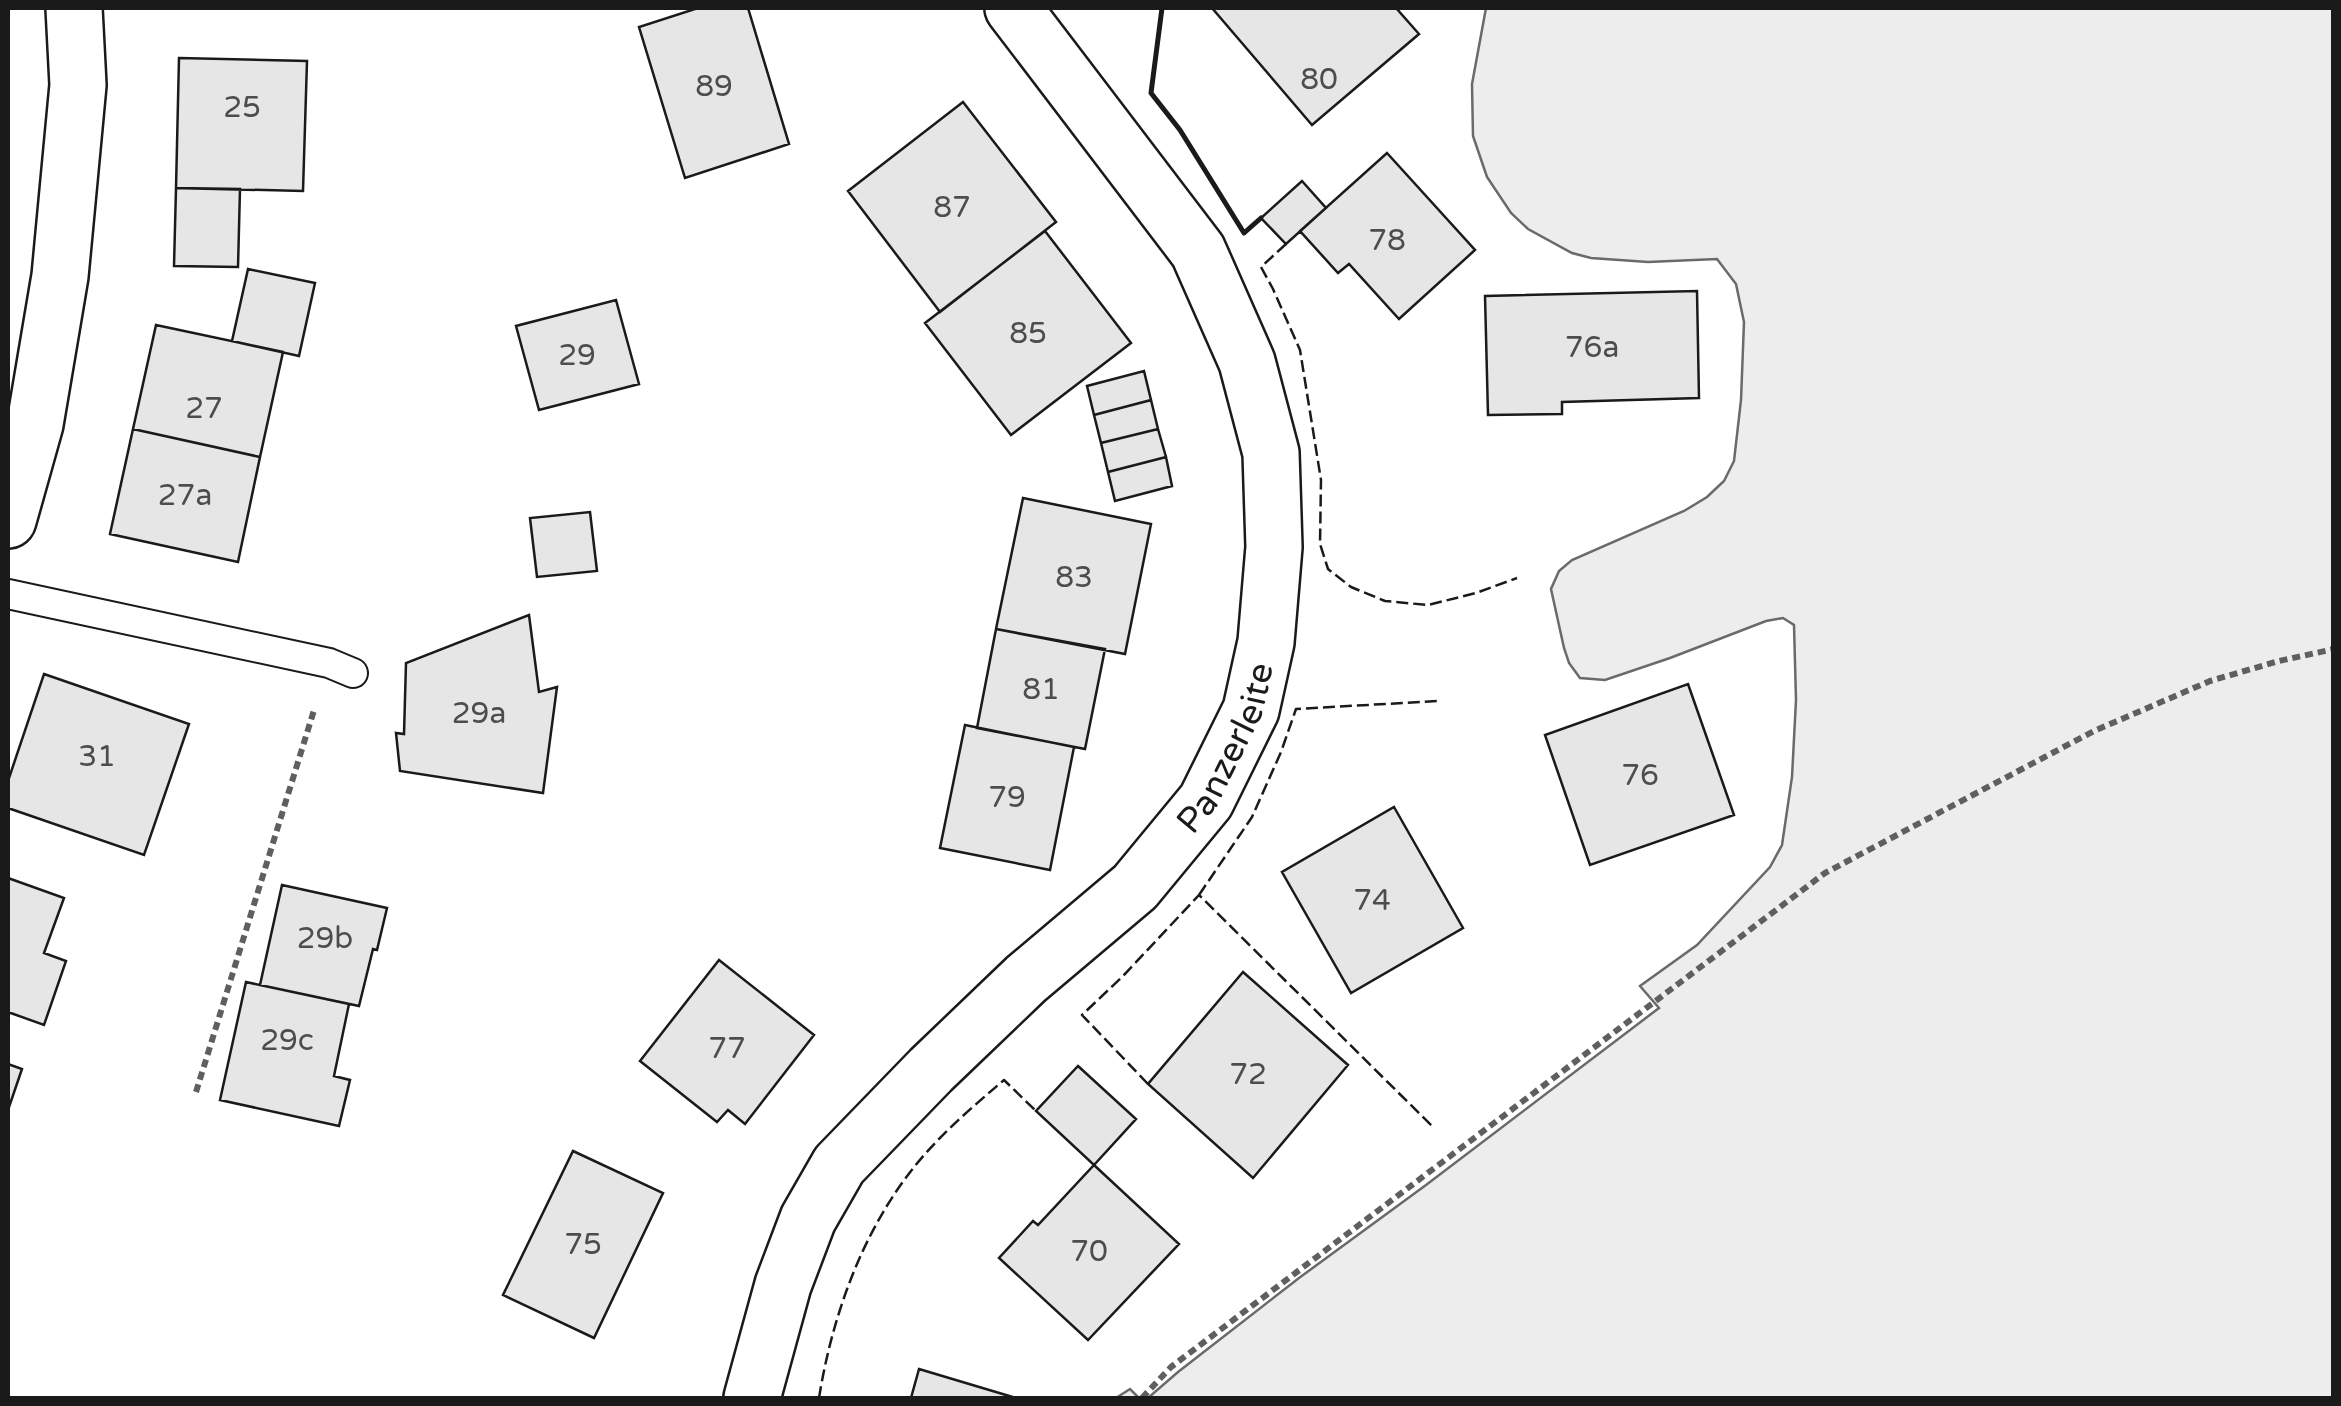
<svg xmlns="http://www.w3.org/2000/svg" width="2341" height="1406" font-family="'Varela Round',sans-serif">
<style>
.built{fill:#ededed;stroke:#6a6a6a;stroke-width:2.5}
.building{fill:#e6e6e6;stroke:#1a1a1a;stroke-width:2.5}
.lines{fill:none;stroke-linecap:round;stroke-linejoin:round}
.lane-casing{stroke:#1a1a1a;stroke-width:32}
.street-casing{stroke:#1a1a1a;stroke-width:60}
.path{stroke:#5f5f5f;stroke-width:6;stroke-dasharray:8 5;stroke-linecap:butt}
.lane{stroke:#fff;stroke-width:28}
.street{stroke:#fff;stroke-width:55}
.fence{stroke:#1a1a1a;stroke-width:2.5;stroke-dasharray:12 5;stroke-linecap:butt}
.wall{stroke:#1a1a1a;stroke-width:5}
.labels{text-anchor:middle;stroke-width:8;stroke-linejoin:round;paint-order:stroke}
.number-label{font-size:30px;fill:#4d4d4d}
.street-label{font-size:35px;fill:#1a1a1a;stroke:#fff}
</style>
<rect width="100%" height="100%" fill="#fff"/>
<path class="built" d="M1486 8H2333V1398H1116L1130 1389 1138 1397 1148 1398 1178 1372 1299 1278 1426 1185 1659 1008 1640 986 1697 945 1770 867 1782 845 1792 777 1796 700 1794 625 1783 618 1766 621 1670 658 1605 680 1580 678 1569 663 1564 648 1551 589 1559 571 1572 560 1684 511 1707 497 1724 481 1734 461 1741 400 1744 322 1736 284 1717 259 1648 262 1591 258 1572 253 1528 229 1511 213 1487 177 1473 136 1472 84Z"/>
<path class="building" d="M698 8H748L789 144 685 178 639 27Z
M1212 8H1396L1419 34 1312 125Z
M179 58 307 61 303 191 176 188Z
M963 102 1056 222 940 312 848 191Z
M1387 153 1475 250 1399 319 1349 264 1338 273 1300 231Z
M1302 181 1326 208 1286 244 1261 218Z
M176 188 240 189 238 267 174 266Z
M1045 231 1131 343 1011 435 925 323Z
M248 269 315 283 299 356 232 341Z
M1697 291 1699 398 1562 402V414L1488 415 1485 296Z
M616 300 639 384 539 410 516 326Z
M156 325 283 352 260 457 133 429Z
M1144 371 1151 400 1094 415 1087 386Z
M1151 400 1158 429 1101 443 1094 415Z
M133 429 260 457 238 562 110 534Z
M1158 429 1166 457 1108 472 1101 443Z
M1166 457 1172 486 1115 501 1108 472Z
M1023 498 1151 524 1125 654 996 629Z
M590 512 597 571 537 577 530 518Z
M529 615 539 692 557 687 543 793 400 771 396 733 404 734 406 663Z
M996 629 1105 649 1085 749 977 728Z
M44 674 189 724 144 855 8 808V781Z
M1688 684 1734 815 1590 865 1545 735Z
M965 725 1074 747 1050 870 940 848Z
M1394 807 1463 928 1351 993 1282 872Z
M8 878 64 898 44 953 66 961 44 1025 8 1012Z
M282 885 387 908 377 950 373 949 359 1006 260 985Z
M719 960 814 1035 745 1124 728 1110 717 1122 640 1061Z
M1243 972 1348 1065 1253 1178 1148 1084Z
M246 982 349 1004 334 1076 350 1080 339 1126 220 1100Z
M8 1064 22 1069 8 1110Z
M1078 1066 1136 1119 1094 1165 1036 1111Z
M573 1151 663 1193 594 1338 503 1295Z
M1094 1165 1179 1244 1088 1340 999 1258 1033 1221 1038 1225Z
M919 1369 1016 1398H911Z"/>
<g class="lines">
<g class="lane-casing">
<path id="lane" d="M8 594 329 663 353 673"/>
</g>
<g class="street-casing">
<g id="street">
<path d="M8 520 35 424 60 276 78 85 74 8"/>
<path id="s1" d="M752 1398 783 1285 808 1219 839 1165 931 1070 1026 979 1135 887 1206 801 1251 710 1266 642 1274 547 1271 453 1247 362 1198 251 1013 8"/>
</g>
</g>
<path class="path" d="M196 1092 315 707
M1142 1398 1171 1367 1825 873 2094 731 2210 681 2279 661 2334 649"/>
<use href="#lane" class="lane"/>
<use href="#street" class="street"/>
<path class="fence" d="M1286 244 1261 267 1273 289 1300 350 1321 480 1320 544 1328 569 1351 587 1385 601 1428 605 1476 593 1517 578
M1199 895 1252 817 1281 752 1296 709 1438 701
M1148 1084 1082 1015 1123 976 1199 895 1432 1126
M819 1398C833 1311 866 1221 925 1154 949 1127 977 1103 1004 1080L1036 1111"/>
<path class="wall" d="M1162 8 1151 93 1180 130 1244 233 1261 218"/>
</g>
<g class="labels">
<g class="number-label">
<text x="1319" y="89">80</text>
<text x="714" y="96">89</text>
<text x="242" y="117">25</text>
<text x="952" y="217">87</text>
<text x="1387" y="250">78</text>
<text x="1028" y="343">85</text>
<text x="1592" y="357">76a</text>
<text x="577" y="365">29</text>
<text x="204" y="418">27</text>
<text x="185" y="505">27a</text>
<text x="1074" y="587">83</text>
<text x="1041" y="699">81</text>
<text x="479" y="723">29a</text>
<text x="97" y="766">31</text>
<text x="1640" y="785">76</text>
<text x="1007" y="807">79</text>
<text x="1372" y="910">74</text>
<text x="325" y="948">29b</text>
<text x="287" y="1050">29c</text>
<text x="727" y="1058">77</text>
<text x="1248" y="1084">72</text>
<text x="583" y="1254">75</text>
<text x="1089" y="1261">70</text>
</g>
<g class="street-label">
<text dy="12" stroke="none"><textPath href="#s1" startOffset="825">Panzerleite</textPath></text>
</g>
</g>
<rect width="2341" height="1406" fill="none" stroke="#1a1a1a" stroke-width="20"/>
</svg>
